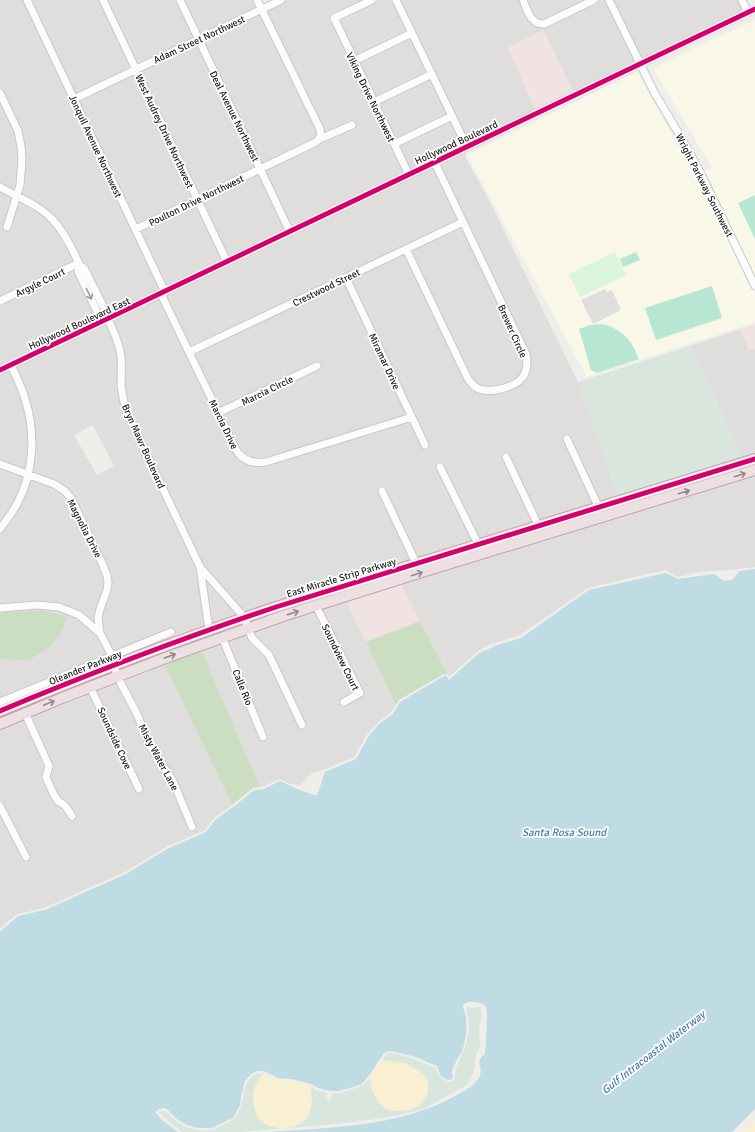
<svg xmlns="http://www.w3.org/2000/svg" width="755" height="1132" font-family="Signika,sans-serif">
<style>
.residential{fill:#dfdedc;fill-rule:evenodd}
.commercial{fill:#f1e3e1}
.education{fill:#f8f7e8}
.religious{fill:#dededc}
.forest{fill:#cbdec1}
.wetland{fill:#d9e6de}
.sand{fill:#f8f0d0}
.park{fill:#daf5da}
.pitch{fill:#b7e6d2}
.parking{fill:#e0dfde}
.water{fill:#bfdbe3}
.lines{fill:none;stroke-linecap:round;stroke-linejoin:round}
.minor-casing{stroke:#c9c8c7;stroke-width:9}
.highway-casing{stroke:#c5a2ac;stroke-width:12}
.minor{stroke:#fdfcfc;stroke-width:7}
.highway{stroke:#ece0e2;stroke-width:10}
.cycleway-casing{stroke:#fff;stroke-width:8}
.cycleway{stroke:#d6006c;stroke-width:5}
.oneway{stroke:#9a9a9a}
.oneway2{stroke:#918a8c}
.labels{text-anchor:middle;stroke-width:3.5;stroke-linejoin:round;paint-order:stroke}
.street-label{font-size:10px;fill:#222;stroke:#fff}
.water-label{font-size:11px;font-style:italic;fill:#4a7aab;stroke:#fff}
</style>
<rect width="100%" height="100%" fill="#f0eeeb"/>
<path class="residential" d="M0 0H24L162 290 110 315 82 264 66 233 19 195 22 187 15 119 0 87Z
M29 0H100L133 67 75 95Z
M105 0H177L195 38 137 65Z
M182 0H254L258 8 199 36Z
M287 0H366L331 17 406 173 291 229 264 171 321 141 355 126 353 122 323 135 265 11Z
M378 0H394L409 31 355 57 337 20Z
M399 0H520L542 27 544 30 508 48 536 111 468 144Z
M525 0H588L543 22 536 20Z
M612 0H740L745 11 641 61Z
M261 13 317 130V138L261 166 202 41Z
M411 36 429 73 375 99 357 62Z
M197 43 257 168 199 196 139 70Z
M135 72 195 198 137 226 77 100Z
M431 78 449 115 395 140 377 104Z
M0 98 15 132 19 146 18 180 15 192 0 185Z
M451 119 464 146 410 171 397 145Z
M465 151 466 153 465 156 490 202 578 382 618 495 598 501 568 436 564 438 594 503 478 539 440 464 436 466 473 540 384 568 338 473 266 496 230 507 243 566V613L202 566 129 412 111 321 160 297 215 412 250 464 411 420 424 448 428 447 349 279 405 252 472 388 512 389 529 368 438 164Z
M434 166 460 220 190 349 165 295Z
M259 173 287 230 228 258 201 201Z
M0 190 40 212 52 222 63 236 76 262 0 298Z
M197 203 224 260 166 288 139 230Z
M462 225 523 355 524 367 520 376 510 384 488 389 477 385 470 378 409 250Z
M77 267 99 320 0 367V304Z
M345 281 408 415 265 459 255 460 241 453 192 354Z
M107 323 118 353 119 387 198 567 206 625 162 640 115 659 102 633 100 618 109 591 72 496 31 472 35 446 14 367ZM93 425 114 466 97 475 74 435Z
M741 329 749 350 755 348V453L742 457 690 346Z
M10 369 19 389 26 411 30 445 26 471 0 462V373Z
M0 467 25 475 23 483 15 503 0 525Z
M755 474V567L730 570 699 572 678 577 665 570 588 588 520 635 486 646 477 652 449 677 400 583Z
M30 477 59 489 69 499 100 564 105 583 96 627 70 608 0 606V534L19 506Z
M203 574 238 614 210 624Z
M346 600 396 705 391 712 378 722 367 734 354 757 326 769 311 773 306 778 303 783 300 785 290 784 279 779 263 787H260L201 649 221 641 262 740 266 738 225 640 247 633 251 640 268 657 301 728 305 726 272 654 254 637 251 631 315 610 356 692 341 700 343 705 361 696 362 692 320 609Z
M37 608 59 610 78 617 98 634 108 654 0 699V658L12 660 14 612 0 611Z
M163 662 232 805 214 818 205 830 166 847 125 872 44 908 17 914 0 928V811L25 861 29 858 0 800V728L24 717 46 767 44 773 43 777 52 796 56 803 62 806 64 808 71 819 75 817 68 806 64 801 58 798 48 777 51 770V765L28 715 89 690 138 793 142 791 94 688 116 680 134 715 148 747 171 782 191 830 195 829 175 779 152 744 139 713 120 678Z"/>
<path class="commercial" d="M544 30 574 93 536 111 508 48Z
M755 324V348L749 351 741 329Z
M400 583 420 621 366 642 346 600Z"/>
<path class="education" d="M755 20V322L587 377 467 155 637 72 694 175 712 168 653 68Z"/>
<path class="religious" d="M600 0H606L637 63 574 93 542 27Z
M338 473 384 568 243 613 231 595V571L243 565 217 514 230 507Z"/>
<path class="forest" d="M44 611 66 616C64 635 47 654 28 659 20 662 9 659 0 658V612Z
M420 621 449 677 447 674H444L399 700 396 705 366 642Z
M201 649 260 787 253 788 232 805 163 662Z"/>
<path class="wetland" d="M690 346 742 457 618 495 578 382Z
M467 1007 472 1008 479 1007C485 1015 479 1023 479 1033 479 1038 481 1042 480 1047 474 1055 476 1058 475 1068 474 1071 469 1082 467 1085L424 1109 395 1116 348 1123 240 1132H182L175 1127 159 1112 161 1111C169 1110 171 1118 178 1122 188 1129 201 1132 213 1130 217 1129 221 1126 224 1124 227 1122 232 1121 235 1118 247 1106 239 1070 264 1074L258 1080 273 1127 284 1128 296 1126 311 1105V1090L310 1086 317 1091 328 1093 326 1097 327 1100 330 1101 333 1093H341L362 1086 370 1078 422 1073 405 1063 382 1060C384 1057 385 1054 389 1053 397 1052 426 1064 435 1068 440 1077 440 1081 451 1082L455 1079C454 1064 466 1051 468 1035 469 1029 469 1021 468 1016 467 1012 466 1011 467 1007Z"/>
<path class="sand" d="M382 1060C397 1062 433 1068 428 1090 427 1096 424 1101 419 1105 413 1111 398 1112 390 1110 383 1109 375 1099 373 1093 371 1088 371 1083 370 1078Z
M264 1074 278 1080 293 1081 310 1086C313 1096 313 1113 304 1121 293 1131 269 1130 259 1119 255 1114 254 1107 253 1101 252 1090 256 1081 264 1074Z
M755 1122V1132H740Z"/>
<path class="park" d="M615 252 626 275 580 297 569 274Z"/>
<path class="pitch" d="M755 195V239L738 203Z
M636 252 640 260 623 267 620 259Z
M712 286 722 318 656 340 645 308Z
M602 324C622 329 631 339 639 359L597 373 591 370 579 329 590 325Z"/>
<path class="parking" d="M605 289 607 292 612 290 621 310 593 324 581 300Z
M244 507 267 555 243 566 220 519Z"/>
<path class="water" d="M755 569V1109L732 1132H269C336 1127 409 1127 467 1089 472 1086 478 1081 480 1076 483 1066 474 1062 485 1054 486 1049 488 1010 486 1007 483 1002 473 1001 468 1002 468 1002 463 1004 463 1004 463 1009 465 1012 466 1017 467 1027 466 1038 463 1048 460 1057 449 1068 453 1077L451 1080C440 1079 441 1075 437 1066L413 1056 390 1051 384 1053 370 1074 362 1084 340 1091H330L318 1088 311 1084 292 1079 278 1078 264 1071H257L251 1074 245 1081 241 1096 240 1105 234 1117 212 1128H198L187 1125 177 1119 168 1110 165 1108 159 1109 155 1112 163 1121 178 1132H0V932L18 916 45 910 126 874 167 849 206 832 215 820 236 805 254 790 264 789 280 781 297 789 317 796 325 772 356 759 369 736 379 724 393 714 400 702 446 675 449 680 479 653 498 645 521 638 589 590 666 573 678 579 714 574 724 581 732 580 740 571Z"/>
<g class="lines">
<g class="minor-casing">
<path id="minor" d="M27 0 165 292
M103 0 227 262
M180 0 290 232
M372 0 334 18 409 175
M396 0 467 147
M523 0C527 10 531 25 544 24L594 0
M609 0 654 92 685 144 702 176 755 286
M742 0 748 13
M354 61 412 33
M0 93 18 131 21 146 22 160 20 185 7 227
M74 99 281 0
M374 102 432 74
M320 139 352 125
M394 144 452 116
M0 187C18 197 39 205 53 220 65 233 73 250 80 266L84 268 109 318
M136 229 316 142C321 138 321 135 320 129L257 0
M406 249 468 379C471 382 473 386 477 388 484 392 492 391 501 389 520 384 530 376 526 354L435 163
M80 266 78 271 102 322
M346 278 425 445
M161 294 236 450C243 461 253 464 266 462L412 417
M0 301 79 263
M108 319C113 331 120 343 121 357 122 366 121 376 121 385 122 395 124 404 127 413L200 567 244 617 252 638 269 655 302 725
M189 352 463 222
M0 370 755 9
M218 413 317 366
M567 439 598 506 599 512
M506 457 538 525
M0 464 54 484 65 491 71 498 102 563 107 576 108 583 107 590 100 609 98 618 100 633
M440 467 478 544
M382 491 416 563
M0 529C6 521 12 513 17 504 34 472 36 433 25 399 22 387 16 376 11 365
M200 567 209 630
M316 606 360 693 344 702
M0 608 37 605 59 607 79 615 100 633 112 656 117 676 137 714 150 746 173 781 192 827
M222 637 263 737
M90 687 139 789
M0 702 171 632
M25 713 49 766 46 777 54 795 58 801 63 804 66 807 72 816
M0 806 26 857"/>
</g>
<g class="highway-casing">
<path id="highway" d="M0 711C91 673 183 638 276 607L755 459
M0 724 62 698 168 657 283 616 422 572 755 470"/>
</g>
<use href="#minor" class="minor"/>
<use href="#highway" class="highway"/>
<g class="cycleway-casing">
<path id="cycleway" d="M0 370 755 9
M0 711C91 673 183 638 276 607L755 459"/>
</g>
<use href="#cycleway" class="cycleway"/>
</g>
<defs><path id="oneway-shaft" d="M-6 0H5M1.5-3L5.5 0L1.5 3" fill="none" stroke-width="1.6" stroke-linecap="round" stroke-linejoin="round"/></defs>
<use class="oneway" href="#oneway-shaft" transform="translate(89 294) rotate(65)"/>
<g class="oneway2">
<use href="#oneway-shaft" transform="translate(740 475) rotate(-17)"/>
<use href="#oneway-shaft" transform="translate(684 492) rotate(-16)"/>
<use href="#oneway-shaft" transform="translate(417 574) rotate(-17)"/>
<use href="#oneway-shaft" transform="translate(293 613) rotate(-18)"/>
<use href="#oneway-shaft" transform="translate(170 656) rotate(-20)"/>
<use href="#oneway-shaft" transform="translate(49 703) rotate(-22)"/>
</g>
<g class="labels">
<g class="street-label">
<text transform="translate(199 39) rotate(-25)" y="4">Adam Street Northwest</text>
<text transform="translate(371 97) rotate(64)" y="4">Viking Drive Northwest</text>
<text transform="translate(235 116) rotate(64)" y="4">Deal Avenue Northwest</text>
<text transform="translate(165 131) rotate(65)" y="4">West Audrey Drive Northwest</text>
<text transform="translate(456 142) rotate(-25)" y="4">Hollywood Boulevard</text>
<text transform="translate(96 146) rotate(65)" y="4">Jonquil Avenue Northwest</text>
<text transform="translate(705 185) rotate(63)" y="4">Wright Parkway Southwest</text>
<text transform="translate(196 200) rotate(-26)" y="4">Poulton Drive Northwest</text>
<text transform="translate(40 282) rotate(-26)" y="4">Argyle Court</text>
<text transform="translate(326 287) rotate(-26)" y="4">Crestwood Street</text>
<text transform="translate(79 323) rotate(-25)" y="4">Hollywood Boulevard East</text>
<text transform="translate(513 331) rotate(66)" y="4">Brewer Circle</text>
<text transform="translate(385 361) rotate(65)" y="4">Miramar Drive</text>
<text transform="translate(267 390) rotate(-26)" y="4">Marcia Circle</text>
<text transform="translate(224 424) rotate(64)" y="4">Marcia Drive</text>
<text transform="translate(144 446) rotate(66)" y="4">Bryn Mawr Boulevard</text>
<text transform="translate(85 528) rotate(63)" y="4">Magnolia Drive</text>
<text transform="translate(341 577) rotate(-17)" y="4">East Miracle Strip Parkway</text>
<text transform="translate(341 657) rotate(64)" y="4">Soundview Court</text>
<text transform="translate(85 667) rotate(-22)" y="4">Oleander Parkway</text>
<text transform="translate(243 687) rotate(68)" y="4">Calle Rio</text>
<text transform="translate(115 738) rotate(65)" y="4">Soundside Cove</text>
<text transform="translate(159 757) rotate(62)" y="4">Misty Water Lane</text>
</g>
<g class="water-label">
<text x="564" y="836">Santa Rosa Sound</text>
<text transform="translate(653 1052) rotate(-38)" y="4">Gulf Intracoastal Waterway</text>
</g>
</g>
</svg>
